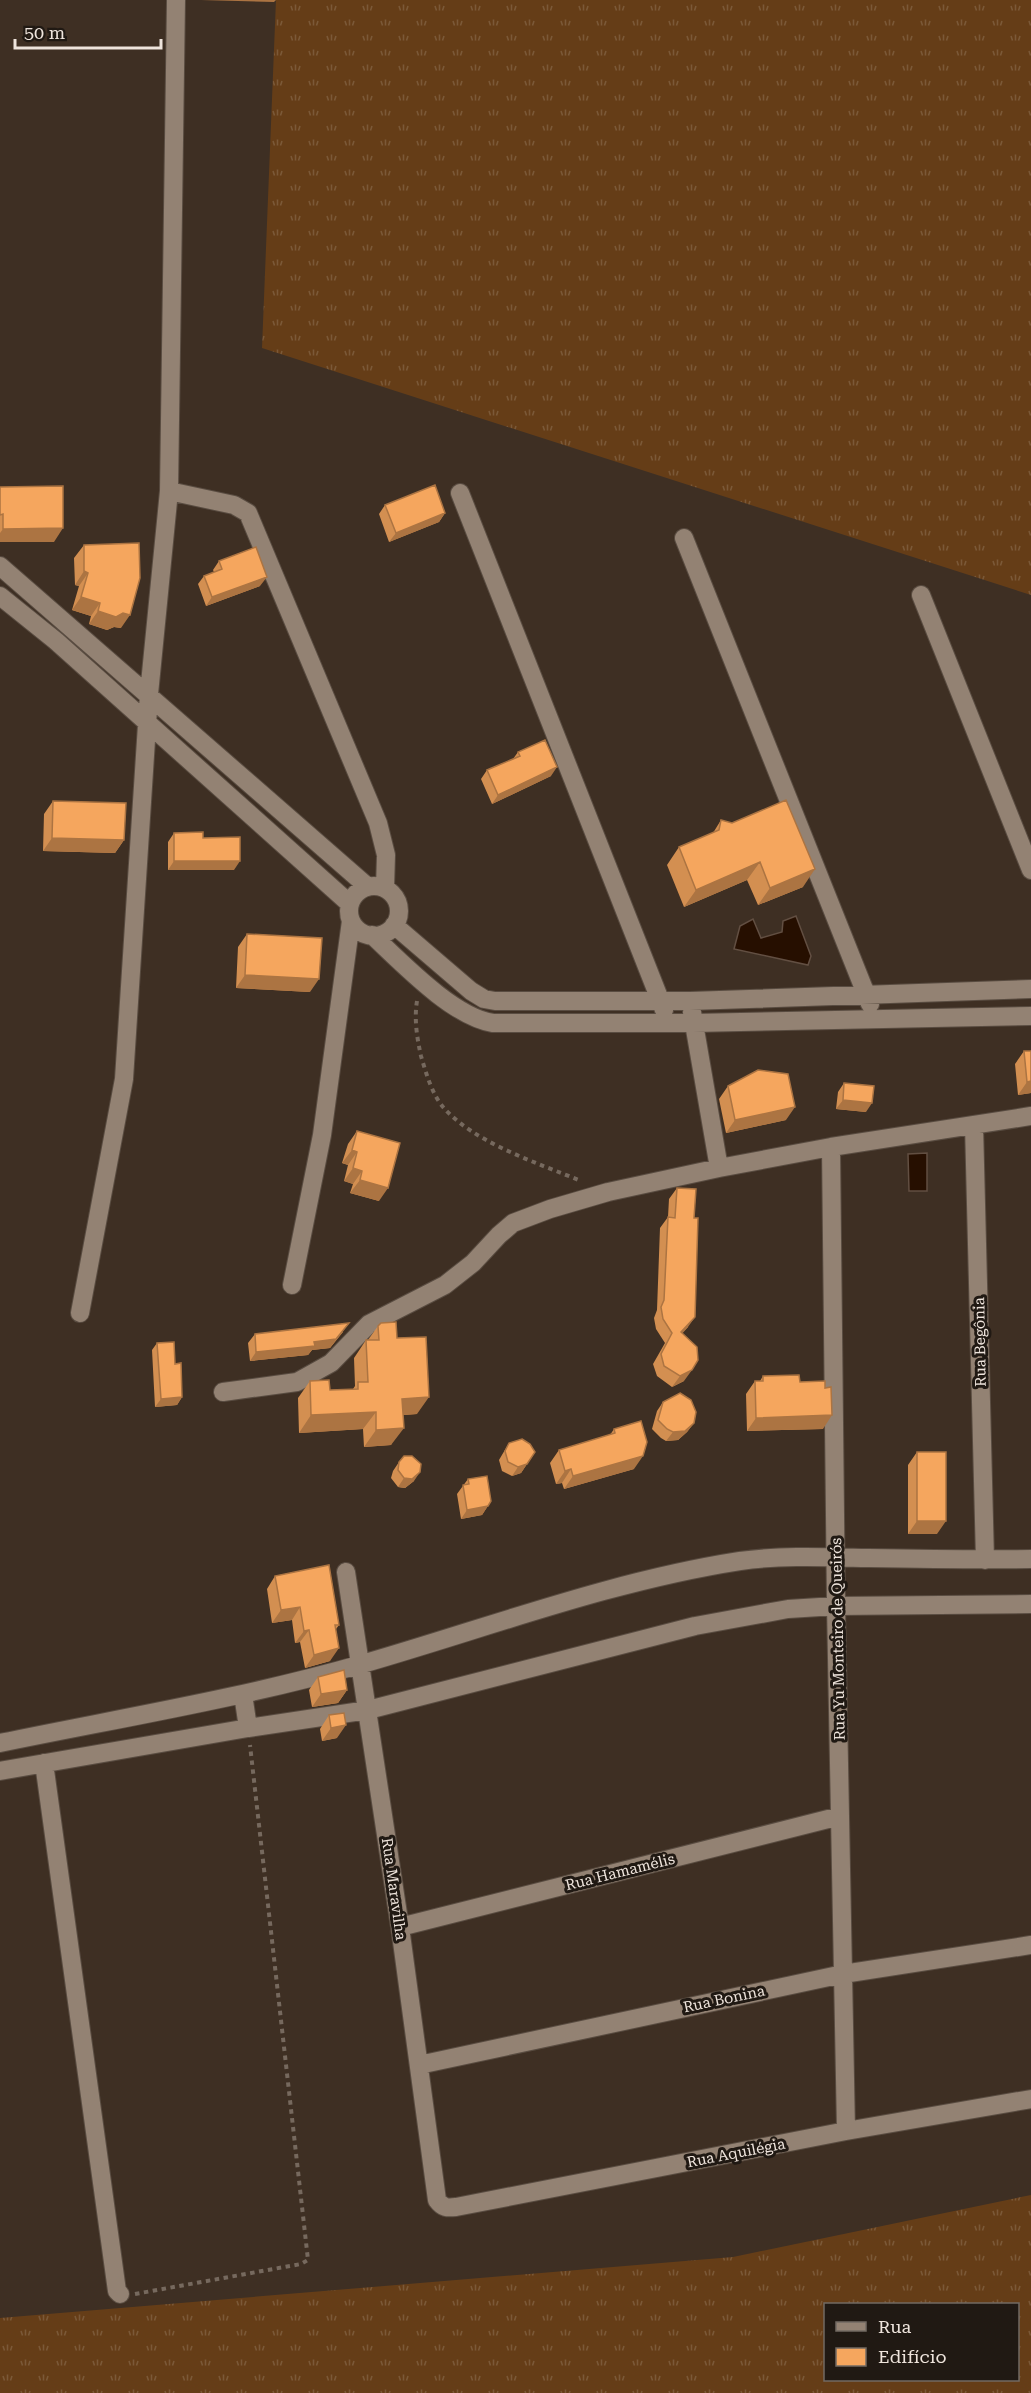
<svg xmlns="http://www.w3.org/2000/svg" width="1031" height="2393" font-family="'Roboto Serif',serif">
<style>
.grass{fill:url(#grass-tufts);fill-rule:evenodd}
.water{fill:#260f00;stroke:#624f42;stroke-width:1.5}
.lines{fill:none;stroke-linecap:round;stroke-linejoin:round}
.minor-casing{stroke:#594c41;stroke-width:20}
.path{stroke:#76695e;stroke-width:4;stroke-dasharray:4.5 4.5;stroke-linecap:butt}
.minor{stroke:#938273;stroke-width:18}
.wall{fill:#d38f51}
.shaded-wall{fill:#ac7442}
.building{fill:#f5a65e;stroke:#ac7442;stroke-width:1.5}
.labels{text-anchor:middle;stroke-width:6;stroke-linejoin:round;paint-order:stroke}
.street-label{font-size:15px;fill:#eee4dc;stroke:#201913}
</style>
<defs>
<pattern id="grass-tufts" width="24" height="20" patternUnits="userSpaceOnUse" patternTransform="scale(1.5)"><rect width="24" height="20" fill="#653d17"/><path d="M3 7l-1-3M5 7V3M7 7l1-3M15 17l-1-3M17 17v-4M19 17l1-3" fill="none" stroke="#7b5938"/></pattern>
</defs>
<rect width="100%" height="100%" fill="#3e2f23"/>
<path class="grass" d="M276 0H1031V595L262 348Z
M1031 2195V2393H0V2318L733 2257ZM1018 2304V2380H826V2304Z"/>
<path class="water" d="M796 916 811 956 808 965 734 949 740 926 753 919 761 938 782 932 783 921Z
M927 1153V1191H909L908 1154Z"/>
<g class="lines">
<g class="minor-casing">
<path id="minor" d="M169 491 234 505 248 513 378 823 386 855 385 888
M460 493 664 1010
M684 538 870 1004
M0 566 368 887
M921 595 1031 870
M0 596 56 641 350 904
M349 911a25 25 0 1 1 50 0a25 25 0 1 1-50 0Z
M394 925 471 991 484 999 495 1001H690L1031 989
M372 935C402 963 453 1017 493 1023H694L1031 1016
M692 1012 719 1168
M974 1125 985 1560
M831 1147 836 1606 846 2131
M292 1285 322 1135 351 921
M80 1313 124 1079 149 694 169 491 176 0
M223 1392 297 1382 331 1363 369 1324 445 1285 473 1263 499 1235 513 1223 550 1209 608 1192 719 1168 831 1147 1031 1116
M346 1572 400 1927 437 2200C443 2208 447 2208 456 2207L846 2131 1031 2099
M243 1694 248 1728
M0 1743C121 1718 243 1698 362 1664 487 1628 611 1581 740 1561 782 1555 825 1557 867 1558 922 1559 976 1560 1031 1559
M44 1763 117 2291 120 2294
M0 1771 248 1728 368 1710 695 1626 788 1609 836 1606 1031 1604
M400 1927 840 1816
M419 2065 843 1974 1031 1945"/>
</g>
<path class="path" d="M417 1001C414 1019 417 1038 421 1056 426 1073 432 1094 443 1107 474 1143 538 1163 581 1181
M135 2294 301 2264 308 2260 250 1745"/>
<use href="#minor" class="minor"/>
</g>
<path class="wall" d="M0 487 54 542H0Z
M385 505 445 513 439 522 389 542 379 514Z
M84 545 121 628 114 627 107 630 89 624 91 616 72 610 79 586 75 585 74 558Z
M219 561 260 586 206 606 198 584 204 576 214 572 213 570Z
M518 752 551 776 492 804 481 779 487 770 513 759Z
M53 801 124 840 115 853 43 851 44 814Z
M721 820 803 887 758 905 747 880 684 907 667 865 679 847 713 833Z
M174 833 203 838 234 870H168V842Z
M247 934 310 992 236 988 238 947Z
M1024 1051H1031V1093L1018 1095 1015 1064Z
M844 1083 866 1112 836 1109 838 1092Z
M728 1086 786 1120 726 1133 719 1099Z
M357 1131 379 1201 350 1193 353 1184 344 1181 348 1165 342 1163 348 1144Z
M677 1188 688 1327 682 1333 684 1381 672 1387 657 1376 653 1364 665 1343 656 1329 654 1318 657 1310 660 1228 668 1217 669 1199Z
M378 1326 397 1338 417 1414 403 1415 391 1445 364 1447 363 1429 299 1433 298 1398 310 1381 330 1390 353 1389 355 1386 354 1358 366 1340H368Z
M343 1332 330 1348 312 1350 308 1355 250 1361 248 1343 255 1334Z
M157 1343 175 1364 182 1397 177 1405 155 1407 152 1350Z
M763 1376 800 1382 823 1429 747 1431 746 1394 755 1381H760Z
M663 1402 694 1423 687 1432 678 1440 666 1441 661 1438 652 1429 657 1411Z
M614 1429 634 1469 564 1489 562 1483 556 1484 550 1463 559 1450 610 1435Z
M509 1443 527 1464 521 1473 512 1476 502 1471 499 1460Z
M917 1452 937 1534H908V1465Z
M399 1462 414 1481 405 1488 398 1487 391 1478 393 1471Z
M468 1479 491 1501 482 1515 461 1519 457 1494Z
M275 1576 339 1625 336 1629 330 1661 305 1668 300 1642 295 1643 292 1620 272 1623 267 1589Z
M318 1677 347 1690 338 1703 312 1707 309 1690Z
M329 1715 337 1738 322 1741 320 1729Z"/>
<path class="shaded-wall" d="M201 0H276L274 2Z
M445 513 439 522 389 542 396 533Z
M63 528 54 542H0V533L3 529Z
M84 571 88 573 79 586 75 585Z
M267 577 260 586 206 606 212 597Z
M81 597 100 603 91 616 72 610Z
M98 611 123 613 130 615 121 628 114 627 107 630 89 624Z
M557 767 551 776 492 804 498 795Z
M52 838 124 840 115 853 43 851Z
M174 861H240L234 870H168Z
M760 862 747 880 684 907 696 890Z
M815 869 803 887 758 905 770 888Z
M245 975 319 979 310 992 236 988Z
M1031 1081V1093L1018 1095 1027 1082Z
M843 1100 872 1103 866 1112 836 1109Z
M795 1107 786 1120 726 1133 735 1120Z
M352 1150 357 1152 348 1165 342 1163Z
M353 1168 362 1171 353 1184 344 1181Z
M360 1180 388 1188 379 1201 350 1193Z
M695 1317 688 1327 674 1343 681 1332Z
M349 1323 330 1348 312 1350 308 1355 250 1361 256 1352 314 1342Z
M692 1370 684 1381 672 1387 680 1376Z
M182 1397 177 1405 155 1407 161 1399Z
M429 1397 417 1414 390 1416 402 1399Z
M376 1412 363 1429 299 1433 311 1415Z
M832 1415 823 1429 747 1431 756 1418Z
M694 1423 687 1432 678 1440 666 1441 673 1432Z
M404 1428 391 1445 364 1447 376 1430Z
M643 1456 634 1469 564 1489 573 1476Z
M527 1464 521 1473 512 1476 518 1467Z
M571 1469 562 1483 556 1484 565 1471Z
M420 1472 414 1481 405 1488 398 1487 404 1478Z
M488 1506 482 1515 461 1519 467 1510Z
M917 1521H946L937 1534H908Z
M300 1607 292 1620 272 1623 281 1610Z
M309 1630 300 1642 295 1643 304 1631Z
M339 1648 330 1661 305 1668 314 1655Z
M347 1690 338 1703 312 1707 321 1694Z
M346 1725 337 1738 322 1741 331 1728Z"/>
<path class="building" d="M435 485 445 513 396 533 385 505Z
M63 486V528L3 529V514L0 515V487Z
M139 543 140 578 130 615 123 613 116 617 98 611 100 603 81 597 88 573 84 571V545Z
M256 547 267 577 212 597 204 576 222 569 219 561Z
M545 740 557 767 498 795 487 770 520 756 518 752Z
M786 800 815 869 770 888 760 862 696 890 679 847 719 830 721 820 732 823Z
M53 801 126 803 124 840 52 838Z
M203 832V838L240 837V861H174V833Z
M247 934 322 938 319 979 245 975Z
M1024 1051H1031V1081L1027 1082Z
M758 1070 788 1074 795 1107 735 1120 728 1086Z
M844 1083 874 1086 872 1103 843 1100Z
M357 1131 400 1143 388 1188 360 1180 362 1171 353 1168 357 1152 352 1150Z
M677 1188 696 1189 694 1218H698L695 1317 681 1332 697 1347 698 1360 692 1370 680 1376 664 1366 661 1354 672 1333 663 1319 661 1307 664 1300 668 1217 675 1218Z
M396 1322 397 1338 426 1337 429 1397 402 1399 404 1428 376 1430V1412L311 1415 310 1381 329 1380 330 1390 358 1389V1382H368L366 1340H379L378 1326 381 1323Z
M349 1323 336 1339 314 1342 315 1346 256 1352 255 1334Z
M174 1342 175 1364 181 1363 182 1397 161 1399 157 1343Z
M799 1375 800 1382 825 1381V1388L831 1387 832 1415 756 1418 755 1381H763V1376Z
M680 1393 691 1400 696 1412 694 1423 685 1431 673 1432 667 1429 658 1420 663 1402Z
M641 1421 647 1442 643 1456 573 1476 571 1469 565 1471 559 1450 615 1433 614 1429Z
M522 1439 530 1444 535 1452 527 1464 518 1467 508 1462 505 1451 509 1443Z
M917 1452H946V1521H917Z
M404 1456H412L421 1464 420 1472 412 1479 404 1478 398 1470 399 1462Z
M487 1476 491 1501 488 1506 467 1510 463 1485 469 1484 468 1479Z
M329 1565 339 1625H335L339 1648 314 1655 309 1630 304 1631 300 1607 281 1610 275 1576Z
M344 1670 347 1690 321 1694 318 1677Z
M344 1713 346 1725 331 1728 329 1715Z"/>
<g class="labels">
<g class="street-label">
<text transform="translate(980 1342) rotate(-91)" y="5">Rua Begônia</text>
<text transform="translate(838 1639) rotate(-91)" y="5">Rua Yu Monteiro de Queirós</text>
<text transform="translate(620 1872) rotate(-14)" y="5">Rua Hamamélis</text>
<text transform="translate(394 1889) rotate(82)" y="5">Rua Maravilha</text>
<text transform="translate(724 1999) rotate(-12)" y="5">Rua Bonina</text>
<text transform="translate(736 2153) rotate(-11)" y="5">Rua Aquilégia</text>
</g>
</g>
<rect x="824" y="2303" width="195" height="78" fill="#201913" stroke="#726a63" stroke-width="1.5"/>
<rect x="836" y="2322" width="30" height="9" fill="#938273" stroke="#726a63" stroke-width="1.5"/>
<text x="878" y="2333" font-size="18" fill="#eee4dc">Rua</text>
<rect x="836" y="2348" width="30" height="18" fill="#f5a65e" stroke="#726a63" stroke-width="1.5"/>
<text x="878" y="2363" font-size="18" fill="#eee4dc">Edifício</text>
<path d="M15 39v9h146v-9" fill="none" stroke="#eee4dc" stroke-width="3"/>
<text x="24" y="39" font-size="18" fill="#eee4dc" stroke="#201913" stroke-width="4.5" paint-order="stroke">50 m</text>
</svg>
